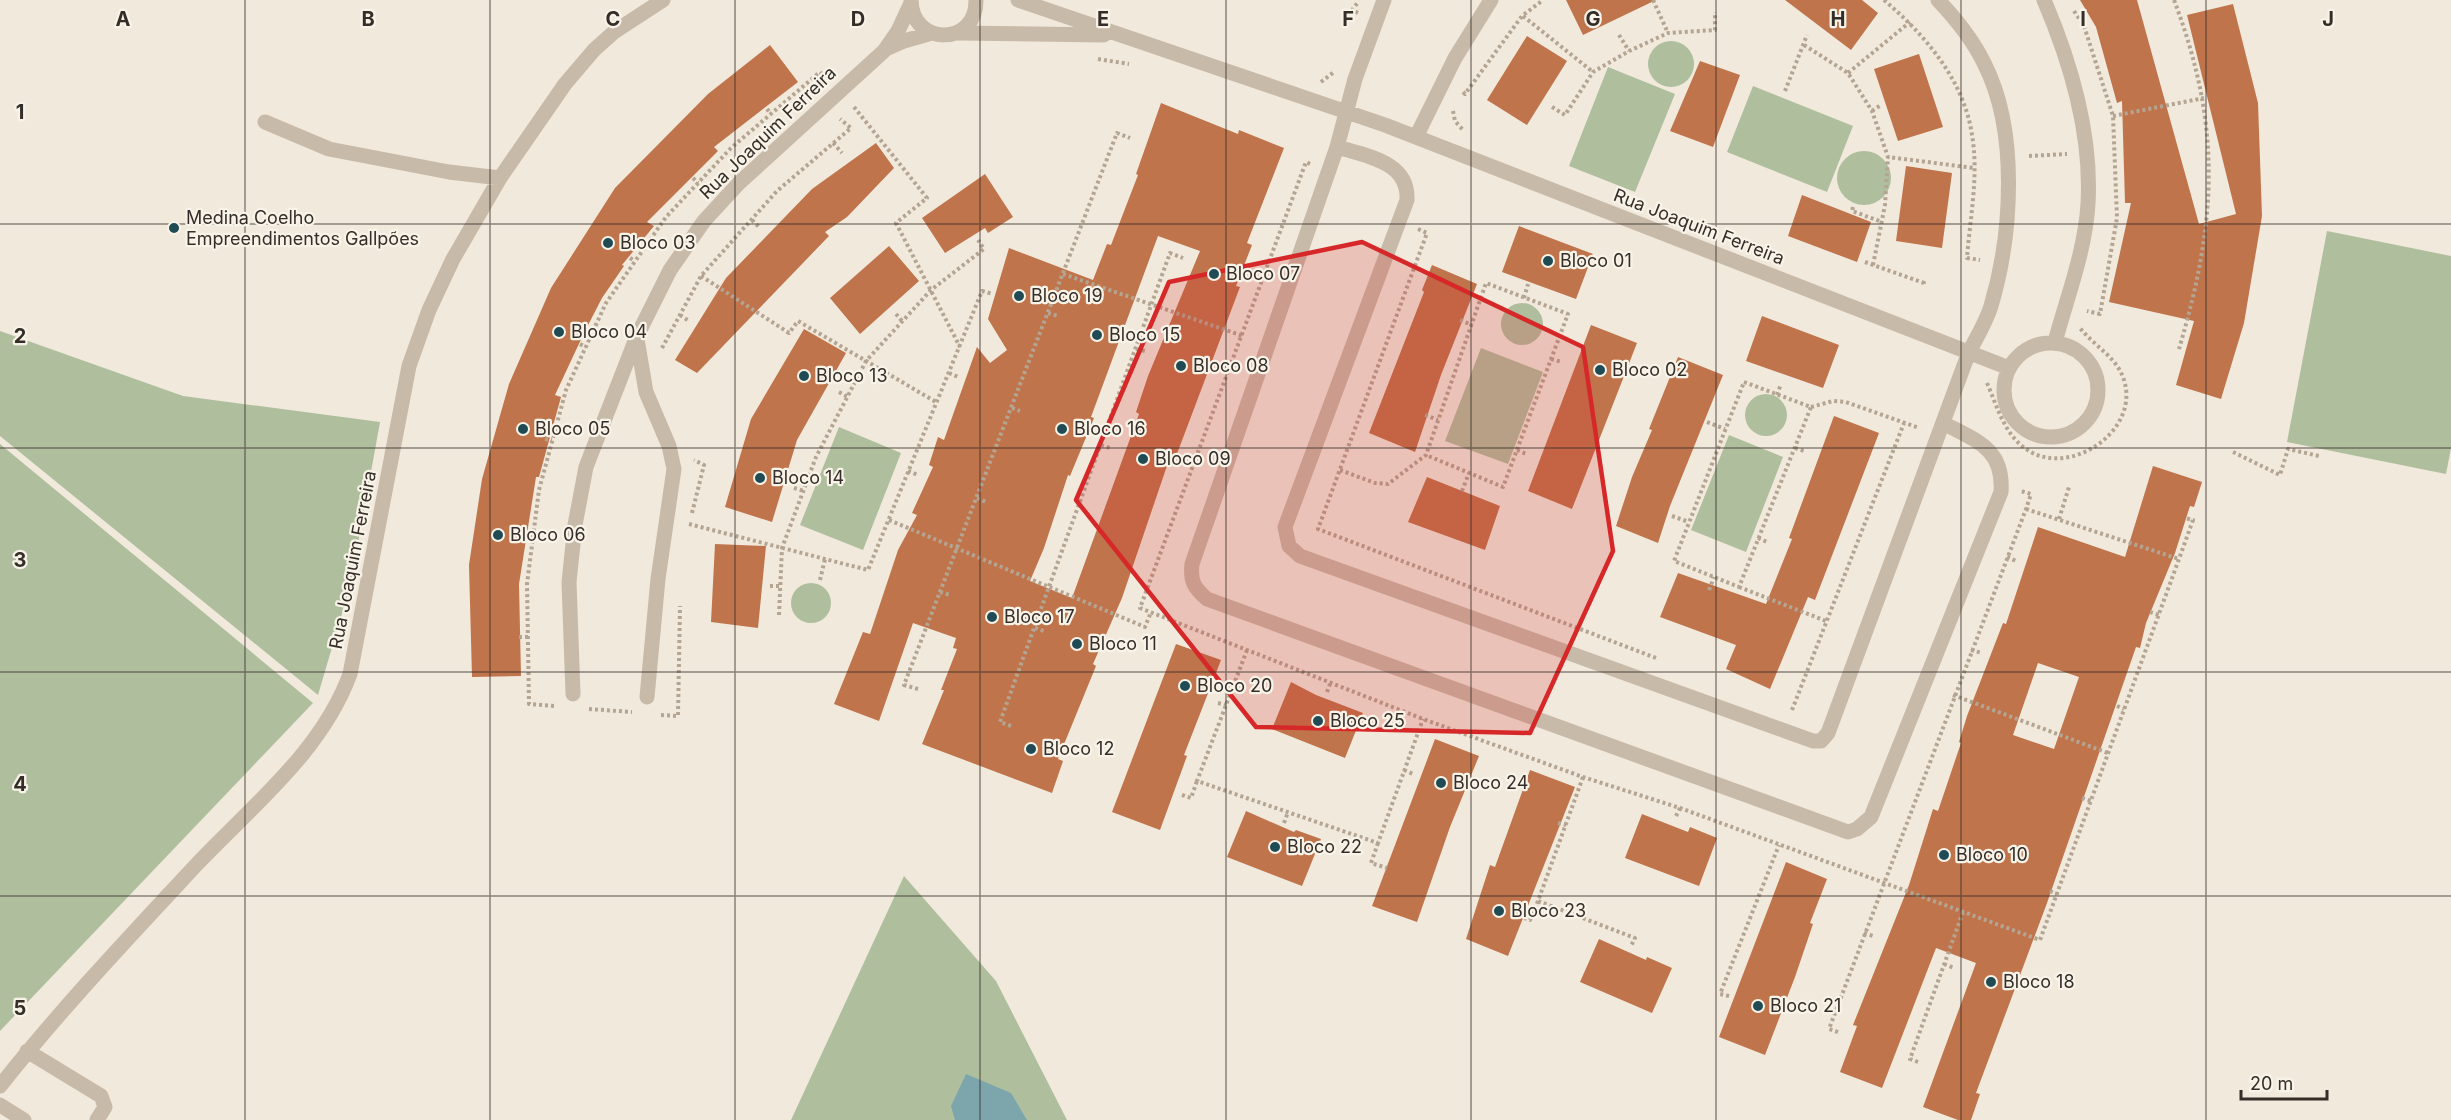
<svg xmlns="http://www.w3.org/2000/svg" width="2451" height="1120" font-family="Inter,sans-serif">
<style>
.green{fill:#afbf9d}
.water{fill:#7ca5ac}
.building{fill:#c0744b;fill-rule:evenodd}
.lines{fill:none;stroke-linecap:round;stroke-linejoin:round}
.path{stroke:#b4a593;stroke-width:4;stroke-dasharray:3 3;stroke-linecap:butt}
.minor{stroke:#c8baa8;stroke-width:15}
.marked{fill:#d62828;fill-opacity:0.2;stroke:#d62828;stroke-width:4.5;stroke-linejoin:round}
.grid{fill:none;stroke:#352e28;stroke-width:1.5;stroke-opacity:0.55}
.poi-dot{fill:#204b55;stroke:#f8f3e8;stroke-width:2}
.labels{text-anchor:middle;stroke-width:4.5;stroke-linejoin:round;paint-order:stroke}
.street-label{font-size:18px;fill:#352e28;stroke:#f8f3e8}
.poi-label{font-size:18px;fill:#352e28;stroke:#f8f3e8;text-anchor:start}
.grid-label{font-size:20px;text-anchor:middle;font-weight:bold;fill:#352e28;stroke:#f8f3e8;stroke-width:4.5;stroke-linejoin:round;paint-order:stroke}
</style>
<rect width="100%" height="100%" fill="#f1e9dc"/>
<path class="green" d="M1648 64a23 23 0 1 1 46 0a23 23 0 1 1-46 0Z
M1608 67 1675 94 1635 192 1569 166Z
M1753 86 1853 126 1827 192 1727 152Z
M1837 178a27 27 0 1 1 54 0a27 27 0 1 1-54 0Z
M2327 231 2451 256V448L2446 474 2287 442Z
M1501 324a21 21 0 1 1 42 0a21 21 0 1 1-42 0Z
M0 331 183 396 380 422 351 583 318 695 0 436Z
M1481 348 1543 372 1508 464 1445 441Z
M1745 415a21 21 0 1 1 42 0a21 21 0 1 1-42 0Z
M839 427 901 453 863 550 800 525Z
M1729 435 1783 457 1746 552 1691 530Z
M0 444 313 703 0 1031Z
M791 603a20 20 0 1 1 40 0a20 20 0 1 1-40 0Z
M904 876 996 981 1067 1120H791Z"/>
<path class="water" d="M966 1074 1011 1093 1027 1120H955L951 1106Z"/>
<path class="building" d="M1566 0H1656L1583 35Z
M1785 0H1862L1878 13 1851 50Z
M2080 0H2137L2199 224 2236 214 2187 15 2233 4 2258 103 2262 216 2244 323 2221 399 2176 385 2194 321 2109 302 2131 203H2125L2122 101 2117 103 2096 27Z
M1527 36 1567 61 1527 125 1487 100Z
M770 45 798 82 714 147 718 151 647 222 654 226 622 265 624 266 602 298 584 333 555 395 561 397 539 477H536L519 584 521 676 472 677 469 565 482 479 509 384 551 288 615 188 708 94Z
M1919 54 1943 127 1898 141 1874 69Z
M1700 61 1740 75 1713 147 1670 131Z
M1161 103 1238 134 1239 130 1284 148 1247 243 1252 245 1236 286 1240 287 1175 459 1170 457 1122 598 1093 664 1096 666 1058 759 1063 761 1052 793 922 744 944 690H941L957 649 953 648 956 638 913 623 879 721 834 704 863 632 870 634 898 550 917 515 912 513 933 467 929 465 938 437 944 440 977 347 990 363 1007 350 988 319 1009 248 1093 280 1107 244 1111 245 1138 175 1136 174ZM1158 236 1200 251 1148 376 1136 412 1139 414 1072 598 1030 581 1044 548 1068 475 1070 476 1094 418 1091 417Z
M876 143 894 168 847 217 825 232 829 236 697 373 675 360 726 278 812 189Z
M1906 166 1952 173 1942 248 1896 241Z
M985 174 1013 217 988 233 985 228 945 253 922 218Z
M1802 195 1871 222 1857 262 1788 236Z
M1519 226 1593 254 1576 299 1502 272Z
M889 246 919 281 860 334 830 298Z
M1432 265 1477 284 1441 375 1415 452 1369 433 1424 292 1422 290Z
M1762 316 1839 345 1823 388 1746 361Z
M1591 325 1637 343 1572 509 1528 491Z
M804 329 846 353 797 440 772 522 725 507 751 419Z
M1678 357 1723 375 1670 506 1658 543 1616 526 1632 477 1652 430 1649 429Z
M1834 416 1879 433 1815 600 1808 597 1770 689 1726 669 1736 645 1660 617 1678 573 1766 604 1792 539 1789 538Z
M2153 466 2202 482 2194 507 2190 506 2175 553 2146 623 2140 648 2136 647 2047 903 1976 1093 1980 1094 1971 1120H1958L1923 1107 1976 963 1936 948 1882 1088 1840 1072 1857 1026 1853 1025 1909 885 1933 809 1938 811 1961 743 1959 742 1967 716 2003 623 2006 624 2038 527 2125 557ZM2038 663 2079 677 2054 749 2013 735Z
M1427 477 1500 506 1485 550 1408 522Z
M715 544 766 546 758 628 711 622Z
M1176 644 1221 660 1184 755 1187 756 1160 830 1112 812Z
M1291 682 1316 695 1363 713 1345 758 1272 729Z
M1435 739 1479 756 1450 827 1417 922 1372 906Z
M1530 770 1575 787 1508 956 1466 939 1490 865 1495 867Z
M1246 811 1294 832 1296 830 1321 839 1302 886 1227 857Z
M1642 814 1688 832 1690 827 1717 838 1699 886 1625 858Z
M1786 862 1827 879 1810 923 1813 924 1795 977 1765 1055 1719 1037Z
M1599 939 1646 960 1647 957 1672 968 1652 1013 1580 982Z"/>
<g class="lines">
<path class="path" d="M1653 0 1668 33
M1884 0C1925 35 1964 80 1972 135 1979 175 1970 218 1967 258L1980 260
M2174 0C2222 127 2217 220 2179 349
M2074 11 2084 26 2113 116 2117 218 2100 314 2087 311
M1358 13 1352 10 1359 1
M1523 16 1593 72
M1619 35 1629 51
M1804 45 1848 73 1872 111 1888 157 1974 168
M1098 59 1129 64
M1848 73 1910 22
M1321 82 1334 72
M1785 91 1807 35
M1463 92 1465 94 1522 16 1543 0
M854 107 927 198 896 223 960 347
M1552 107 1565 115 1593 72 1629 51 1668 33 1715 30V12
M767 109 771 114
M1453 111 1455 121 1463 130
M1872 111 1881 105
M2113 116 2204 98
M833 143 842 153
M2029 156 2067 154
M1310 164 1306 162 1140 608 1423 719 1583 777 1680 808 2040 940 2179 559 2193 520 2185 518
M693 178 698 183
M1853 207 1852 211 1882 222
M752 220 759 227
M1418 229 1427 233 1318 529 1656 658
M630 258 635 261
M1865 262 1924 283 1923 286
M1873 265 1885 205 1888 157
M1063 274 1243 336
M701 276 789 333 798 321 936 402
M1524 298 1528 284
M1048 313 1058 316
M896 314 902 321
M680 315 689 321
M1460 320 1472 325
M580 344 586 347
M662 348 701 276 777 191 851 128 840 119
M1136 349 1145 351
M1551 359 1562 362
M949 373 958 377
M1744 382 1811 407 1739 587 1674 561Z
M1987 383C1997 406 2003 430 2022 446 2064 482 2141 433 2124 380 2117 357 2094 346 2080 328
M839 392 848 397
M1777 395 1781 384
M1811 407 1833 401 1846 402 1919 428
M1012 408 1020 411
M1425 415 1438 420
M1707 422 1725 429
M545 439 552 440
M1101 445 1110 448
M1795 448 1804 451
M1517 450 1526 454
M2233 452 2280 475 2288 449 2319 456
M1340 470 1375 483 1388 484 1426 455 1486 283 1568 314 1503 487 1426 455
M908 471 918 475
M794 488 804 491
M1462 491 1469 473
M977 498 986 502
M2026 509 2179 559
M692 513 704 465 694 460
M1672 516 1689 522
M2059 519 2069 487
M889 520 1145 627 1151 612
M689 524 868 570 982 291 993 294
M1758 538 1767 542
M524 539 533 540
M2007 557 2016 561
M820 580 825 559
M770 586H780
M1739 587 1826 621
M1709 590 1714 577
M940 592 950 595
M2150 612 2159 615
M779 615 782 548 816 457 866 361 931 290 984 249 978 240
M1035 628 1044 631
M519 637H528
M1247 650 1197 781 1378 843 1423 719
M1971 650 1982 653
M918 689 904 685 1117 133 1130 138
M1327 692 1330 684
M1953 695 2108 753
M1218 703 1226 705
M554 706 529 704 527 584 539 490 566 390 606 303 666 217 731 148 820 72 824 76
M2117 706 2124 709
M589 709 632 712
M1792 710 1904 423
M661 715 678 716 680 606
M1011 726 1000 722 1170 253 1183 258
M1404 770 1413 774
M1583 777 1538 901 1635 938 1631 946
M1182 795 1191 798 1197 781
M2082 798 2091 801
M1676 816 1680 808
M1284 823 1288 812
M1558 823 1566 825
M1378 843 1371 863 1387 868
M2050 891 2057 894
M1524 918 1530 920 1538 901
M1864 933 1873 936
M1944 964 1954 968
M1729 996 1720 994 1779 845
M1838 1032 1829 1029 2026 509 2031 494 2021 491
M1918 1062 1910 1059 1963 912"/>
<path class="minor" d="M911 0C912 47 977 46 976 0
M1018 0 1385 125 2009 368
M1384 0 1355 79 1337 147 1192 564C1190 581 1194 588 1207 599L1848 832 1857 829 1871 817 2001 492C2004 449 1977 441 1945 424
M2044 0C2071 63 2092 135 2088 204 2085 252 2067 297 2055 342
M957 33 1104 35
M886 49 904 41 932 33
M265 122 329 149 449 172 500 178
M1416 137 1455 58 1491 0
M1337 147C1367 156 1409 162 1407 200L1285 527 1289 546 1300 556 1813 741H1821L1828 733 1969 352C1977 337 1986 322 1991 306 2012 235 2019 131 1984 63 1973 40 1956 19 1938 0
M637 339 646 392 669 446 674 469 658 579 647 697
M2004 390a47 47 0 1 1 94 0a47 47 0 1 1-94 0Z
M573 694 569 582 575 525 586 467 637 336 670 270 704 221 739 183 884 51 898 31 911 3
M27 1051 101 1096 105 1107 97 1120
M0 1086C61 1009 130 936 197 864 252 806 322 751 350 674L409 366 429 310 453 259 500 178 565 84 594 50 614 32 663 0
M0 1105 24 1120"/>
</g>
<path class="marked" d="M1362 242 1583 347 1613 551 1530 733 1256 727 1076 500 1169 282Z"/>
<path class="grid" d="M245 0V1120M490 0V1120M735 0V1120M980 0V1120M1226 0V1120M1471 0V1120M1716 0V1120M1961 0V1120M2206 0V1120M0 224H2451M0 448H2451M0 672H2451M0 896H2451"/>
<g class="poi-dot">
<circle cx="174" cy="228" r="6"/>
<circle cx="608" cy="243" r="6"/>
<circle cx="1548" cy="261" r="6"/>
<circle cx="1214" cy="274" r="6"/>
<circle cx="1019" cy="296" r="6"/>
<circle cx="559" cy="332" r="6"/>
<circle cx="1097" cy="335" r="6"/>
<circle cx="1181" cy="366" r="6"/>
<circle cx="1600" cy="370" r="6"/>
<circle cx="804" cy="376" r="6"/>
<circle cx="523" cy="429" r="6"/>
<circle cx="1062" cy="429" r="6"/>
<circle cx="1143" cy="459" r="6"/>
<circle cx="760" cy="478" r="6"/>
<circle cx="498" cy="535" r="6"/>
<circle cx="992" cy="617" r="6"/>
<circle cx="1077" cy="644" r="6"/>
<circle cx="1185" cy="686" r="6"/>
<circle cx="1318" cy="721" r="6"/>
<circle cx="1031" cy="749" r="6"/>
<circle cx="1441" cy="783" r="6"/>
<circle cx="1275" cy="847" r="6"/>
<circle cx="1944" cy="855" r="6"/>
<circle cx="1499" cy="911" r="6"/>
<circle cx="1991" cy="982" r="6"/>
<circle cx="1758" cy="1006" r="6"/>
</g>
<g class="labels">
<g class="street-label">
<text transform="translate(768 133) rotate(-44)" y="6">Rua Joaquim Ferreira</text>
<text transform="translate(1699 227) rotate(21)" y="6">Rua Joaquim Ferreira</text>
<text transform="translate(353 560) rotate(-79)" y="6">Rua Joaquim Ferreira</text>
</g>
<g class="poi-label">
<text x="186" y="224">Medina Coelho<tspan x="186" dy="21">Empreendimentos Gallpões</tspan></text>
<text x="620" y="249">Bloco 03</text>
<text x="1560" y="267">Bloco 01</text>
<text x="1226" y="280">Bloco 07</text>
<text x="1031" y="302">Bloco 19</text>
<text x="571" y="338">Bloco 04</text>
<text x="1109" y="341">Bloco 15</text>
<text x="1193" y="372">Bloco 08</text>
<text x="1612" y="376">Bloco 02</text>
<text x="816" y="382">Bloco 13</text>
<text x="535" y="435">Bloco 05</text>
<text x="1074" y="435">Bloco 16</text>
<text x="1155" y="465">Bloco 09</text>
<text x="772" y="484">Bloco 14</text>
<text x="510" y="541">Bloco 06</text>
<text x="1004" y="623">Bloco 17</text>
<text x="1089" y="650">Bloco 11</text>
<text x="1197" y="692">Bloco 20</text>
<text x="1330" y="727">Bloco 25</text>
<text x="1043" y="755">Bloco 12</text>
<text x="1453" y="789">Bloco 24</text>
<text x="1287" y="853">Bloco 22</text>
<text x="1956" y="861">Bloco 10</text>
<text x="1511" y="917">Bloco 23</text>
<text x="2003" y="988">Bloco 18</text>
<text x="1770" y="1012">Bloco 21</text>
</g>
</g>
<g class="grid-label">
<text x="123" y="26">A</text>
<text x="368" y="26">B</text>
<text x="613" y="26">C</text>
<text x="858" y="26">D</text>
<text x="1103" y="26">E</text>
<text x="1348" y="26">F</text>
<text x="1593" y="26">G</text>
<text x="1838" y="26">H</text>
<text x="2083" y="26">I</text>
<text x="2328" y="26">J</text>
<text x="20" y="119">1</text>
<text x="20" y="343">2</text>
<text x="20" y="567">3</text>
<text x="20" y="791">4</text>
<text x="20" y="1015">5</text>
</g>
<path d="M2241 1090v9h86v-9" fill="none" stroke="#352e28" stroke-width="3"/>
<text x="2250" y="1090" font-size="18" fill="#352e28" stroke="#f8f3e8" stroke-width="4.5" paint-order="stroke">20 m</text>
</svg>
